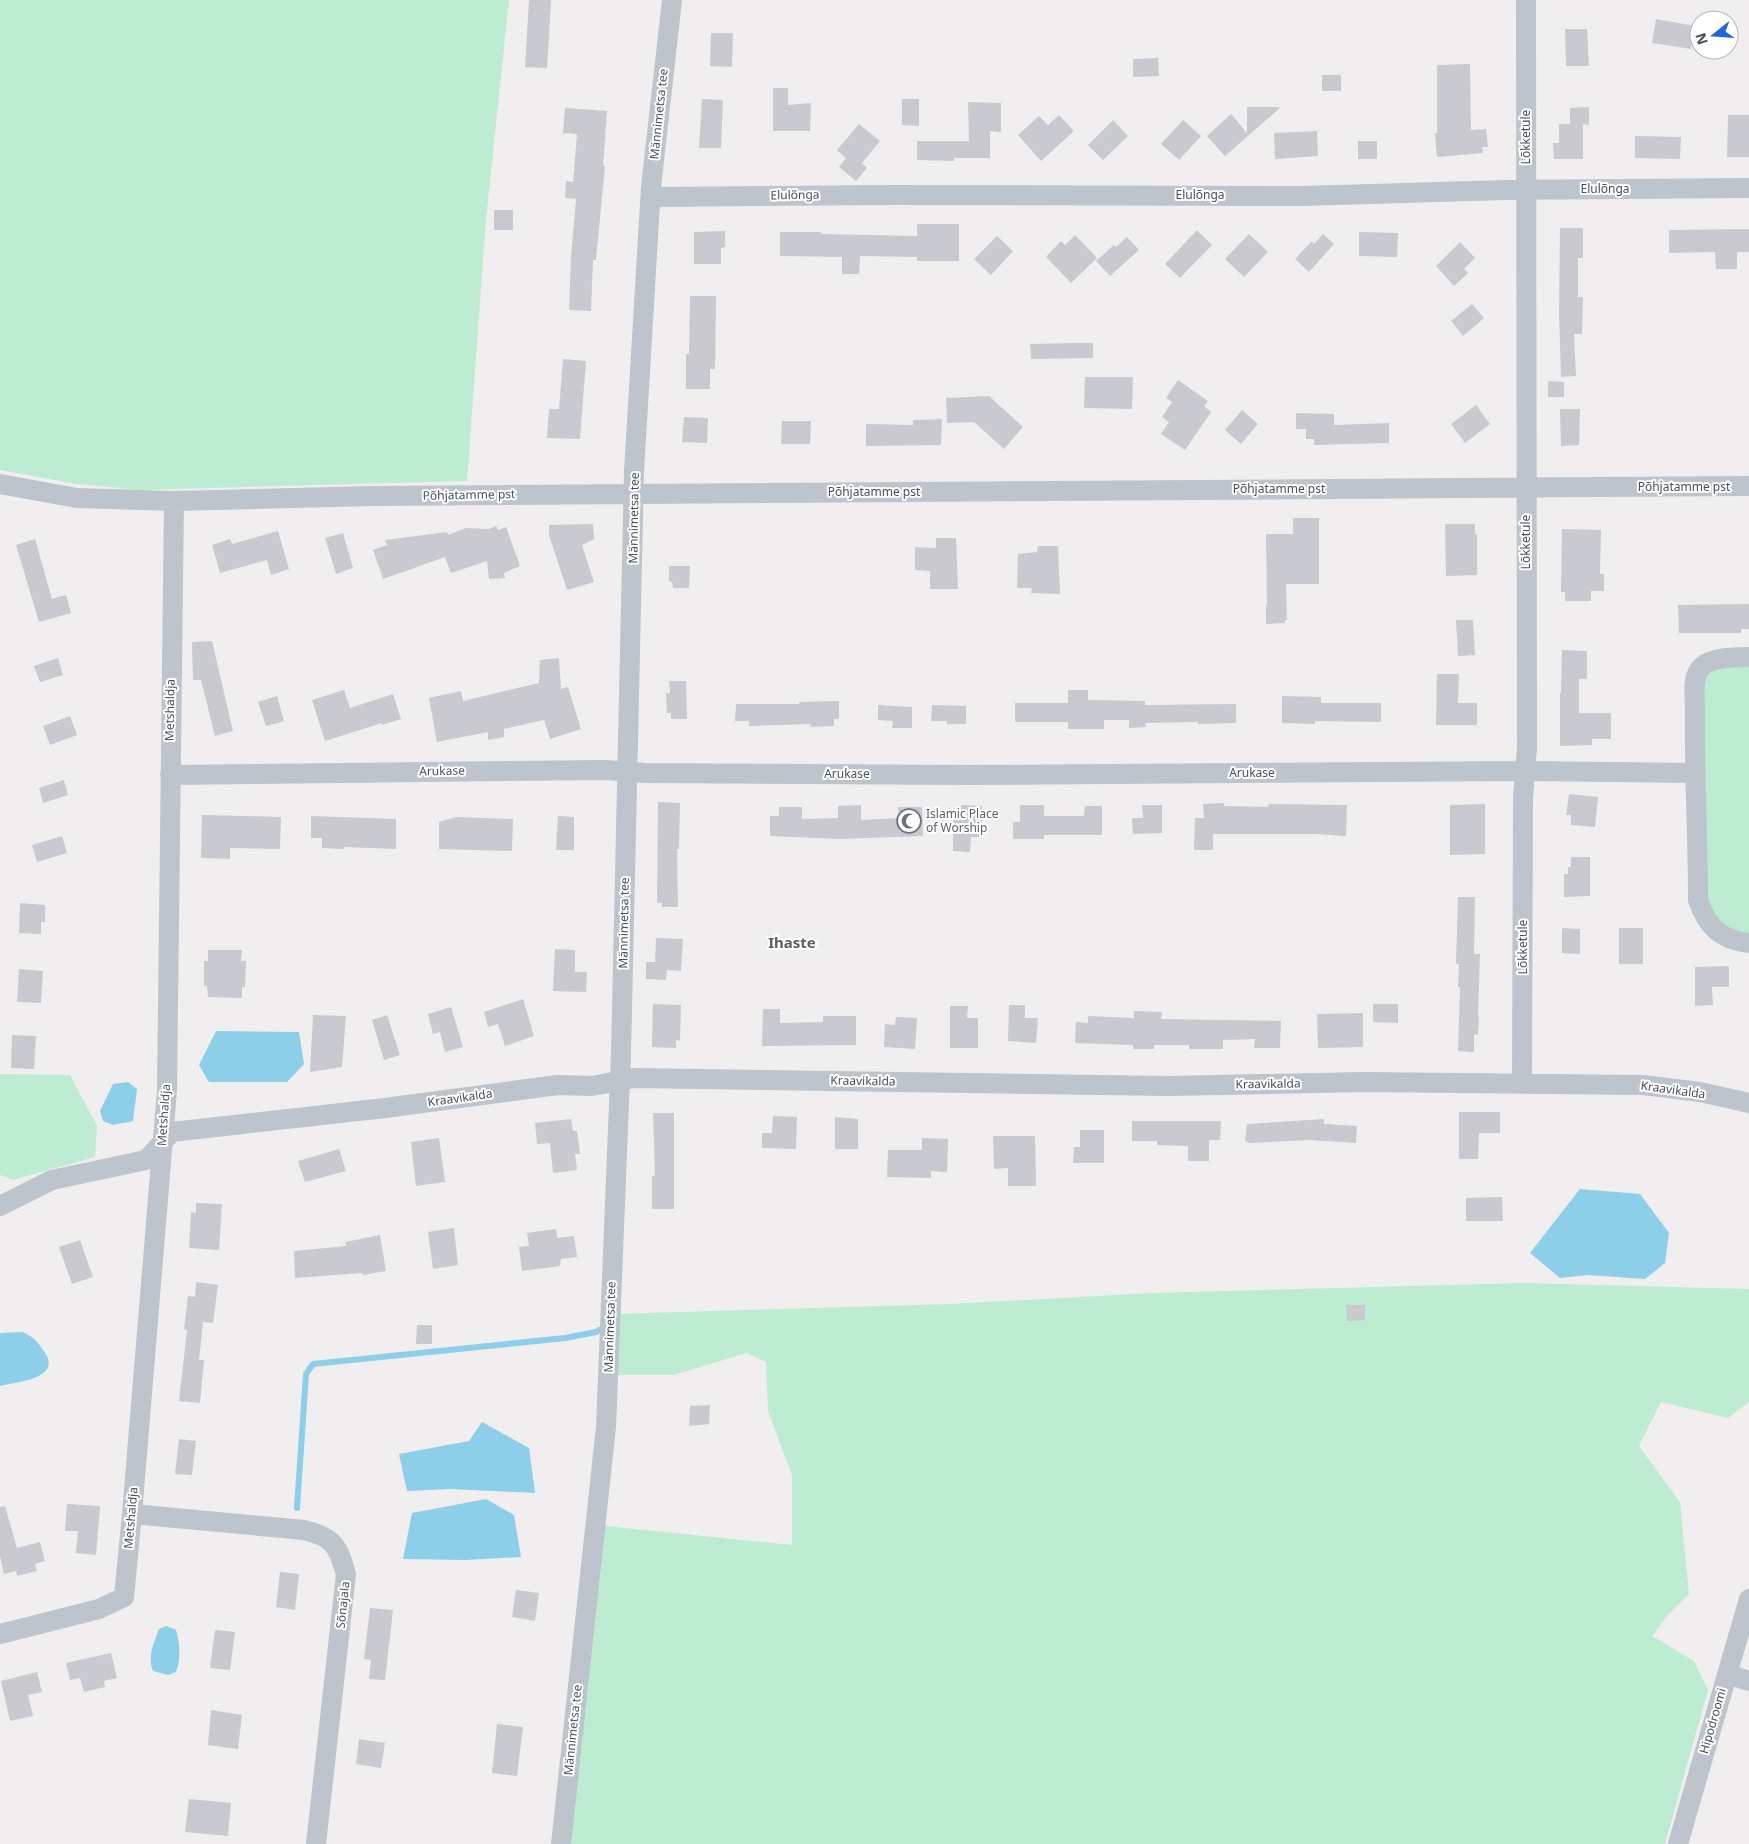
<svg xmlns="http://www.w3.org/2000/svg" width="1749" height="1844" font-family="'Noto Sans',sans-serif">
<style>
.green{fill:#beecd3}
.water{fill:#8dcfe8}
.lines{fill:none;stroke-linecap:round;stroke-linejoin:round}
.stream{stroke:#8dcfe8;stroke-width:6}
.building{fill:#c8cad0}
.minor{stroke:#bdc4cc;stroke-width:20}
.labels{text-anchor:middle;stroke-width:4;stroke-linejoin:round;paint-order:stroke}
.street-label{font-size:12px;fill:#47505a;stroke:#fff}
.worship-label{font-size:12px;fill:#5b616d;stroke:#fff;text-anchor:start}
.quarter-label{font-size:15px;font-weight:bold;fill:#5b5e62;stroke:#fff}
</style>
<rect width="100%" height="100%" fill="#f0eeee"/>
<path class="green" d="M0 0H509L486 220 467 481 140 490 77 484 0 470Z
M1749 663V939L1737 938 1704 906 1702 679 1710 667Z
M0 1074 70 1075 97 1126 95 1157 13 1180 0 1175Z
M1524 1283 1749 1289V1402L1728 1418 1661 1402 1639 1446 1680 1502 1689 1594 1667 1616 1652 1636 1694 1661 1708 1690 1665 1844H562L596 1525 792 1545V1475L768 1411 766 1362 747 1353 673 1375H610L611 1314 950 1304 1151 1293Z"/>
<path class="water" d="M216 1031 299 1032 304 1064 287 1082H209L199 1065Z
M128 1082 137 1089 133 1121 113 1125 103 1121 100 1111 113 1084Z
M1580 1189 1640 1194 1669 1233 1665 1263 1645 1279 1588 1275 1560 1278 1530 1253Z
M23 1332C36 1339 37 1341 45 1353 62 1378 17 1382 0 1386V1333Z
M482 1422 529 1448 535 1493 450 1489 407 1491 399 1454 469 1441Z
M486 1499 514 1515 521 1557 466 1560 403 1559 412 1513Z
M166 1626 176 1630C180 1643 181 1659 176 1672L168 1675 153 1671C147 1658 154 1642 159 1629Z"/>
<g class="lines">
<path class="stream" d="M297 1508 306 1374 313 1364 565 1338 596 1332 599 1330"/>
</g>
<path class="building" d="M529 0H551L547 68 525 67Z
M1656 19 1695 26 1691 49 1652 43Z
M1565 29H1587L1589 66H1566Z
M711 33H733L732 67 710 66Z
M1158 58 1159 76 1133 77V59Z
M1470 64 1471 130 1486 129 1488 147H1482L1483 153 1437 157 1435 133H1437V65Z
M1322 75H1341V91H1322Z
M773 88H788V105L811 103 810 131H773Z
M702 99 723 100 721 148H699Z
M902 99H919V126L902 125Z
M968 102 1001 103V132L990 131V158H954V161L917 160V141H969Z
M1247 107H1281L1225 156 1207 136 1231 114 1247 133Z
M1589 107V125L1583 124V159H1554L1553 143H1559V124H1570V108Z
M565 108 607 111 603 166H605L596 260H593L591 311 569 310 571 258 576 199 565 198 566 181 573 182 577 134 563 133Z
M1059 115 1074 131 1041 161 1018 135 1039 116 1048 125Z
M1728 115H1749V157H1727Z
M1113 120 1128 136 1103 160 1088 145Z
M1183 120 1201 136 1179 160 1161 144Z
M859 124 880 141 862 163 867 168 856 181 839 167 846 158 837 150Z
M1317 131 1318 156 1275 159 1274 133Z
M1635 136 1681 137 1680 159 1635 158Z
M1358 141H1377V159H1358Z
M494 210H513V230H494Z
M917 224H959V261H917V257L860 256 859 274H842V257L780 256V232H821V234L917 236Z
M1560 228H1583V258H1578V297H1583L1582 334H1574L1576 376 1561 377 1559 313Z
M1749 229V252H1737V269H1716L1715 252 1669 253V230Z
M1197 230 1212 245 1180 278 1165 264Z
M725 231V247L721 248V264H694V232Z
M1359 232 1398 233 1397 257 1359 256Z
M1249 234 1268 252 1244 277 1225 259Z
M1323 234 1334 244 1309 272 1295 259 1312 241 1314 244Z
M1075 235 1097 258 1071 283 1046 257 1061 241 1065 245Z
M997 236 1013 251 991 275 974 259Z
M1127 237 1139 250 1110 276 1096 261 1114 245 1116 247Z
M1460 242 1475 258 1464 269 1468 273 1454 286 1436 266Z
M690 296H716L715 369H710V389H686V354H689Z
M1472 304 1484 318 1463 336 1451 321Z
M1075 343H1093V358L1031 359 1030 344Z
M563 359 586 361 580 439 547 438 549 409H559Z
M1085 377H1133L1132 409 1084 408Z
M1178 380 1208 401 1204 406 1211 412 1185 450 1161 434 1169 422 1162 417 1172 402 1166 398Z
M1548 381 1564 382V397H1548Z
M989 396 1023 427 1004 449 974 422 947 423 946 398Z
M1476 405 1490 424 1465 443 1451 424Z
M1560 409H1580L1579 445 1561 446Z
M1242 410 1258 424 1241 444 1225 430Z
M1296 413 1334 414V425L1389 423V443L1314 445V439H1306V429H1296Z
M684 417 708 418 707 443 682 442Z
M942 419 941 445 866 446V424L913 425V420Z
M782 421H811L810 444H781Z
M1293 518H1319V584H1286L1287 620H1285V623L1266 624V605H1267L1266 534H1293Z
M593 524 594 539 582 545 594 582 567 590 549 535V525Z
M1445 524H1475V534H1477V575L1446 576Z
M496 526 498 530 506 527 520 566 504 573 505 578 489 579 487 561 451 573 445 557 383 579 373 550 387 545 385 540 447 532 448 535 466 528 489 529Z
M1562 529 1601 530 1600 574H1604V591H1591V601H1565V592H1561Z
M278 531 289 569 271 575 267 560 220 573 212 545 230 539 232 544Z
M343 533 353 568 336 574 325 538Z
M936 538H956L958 589H930V571L915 570V547L936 548Z
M35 539 52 599 66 595 71 613 39 622 16 545Z
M1038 546H1058L1060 594 1031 593 1032 588H1017L1018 554 1037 552Z
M669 566H690L689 588H673L672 582 669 581Z
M1749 604V629H1741V633H1679L1678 605Z
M1456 620H1473L1475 655 1458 656Z
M212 641 233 731 215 736 201 680H193L192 642Z
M1562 650 1587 651V679H1579V713H1611V739H1592V745L1560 746V693H1561Z
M58 658 63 675 40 682 34 666Z
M559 658 561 689 568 687 581 729 550 739 544 720 504 729V737L488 740V732L437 742 429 698 461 691 463 701 539 683 540 660Z
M1437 674H1459L1458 703H1477V725H1436Z
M669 681H686L687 719H671V713H667L666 693H670Z
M344 690 350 708 393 694 401 719 382 725V723L325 741 312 700Z
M1068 690H1088V700L1145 701V705L1236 704V723L1198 724V722L1145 723 1146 727 1129 728V720H1104V729H1068V722H1015V703H1068Z
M277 696 284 721 266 726 258 702Z
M1282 696 1321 697V703H1381V722L1315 721V724L1282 723Z
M839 701V719H834V726L810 727 811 724 749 726V721H735L736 704H799V702Z
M878 705 912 707V728H892L893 721 878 720Z
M932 705 966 706V724H947V721H931Z
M70 716 77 735 50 745 43 726Z
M64 780 68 795 43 803 39 788Z
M1569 794 1598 797 1595 827 1571 825V815H1566Z
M658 802 680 803 679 849H677L678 907H662V903H657Z
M1224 803V806L1269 807 1268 804 1347 805 1346 836 1315 834H1213V850H1194L1195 818H1204L1203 804Z
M1485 804V854L1450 855V805Z
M861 805V820L899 818 898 807H922L923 836 840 839 770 836V816H779V807H802V819L838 818V806Z
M961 805 982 806 981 837H971L970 852 953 851V816H961Z
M1020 805H1044V816H1084L1085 806H1102V835H1044V839H1013V822H1020Z
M1142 805H1162V833L1133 834 1132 818H1143Z
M202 815 281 817 280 849 230 848V859L201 858Z
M311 816 396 819V849L344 847V849L322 848V838H311Z
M558 816 574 817V850H556Z
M456 817 513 819 512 851 439 849V822Z
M62 836 67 853 37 862 32 845Z
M1571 857H1590V896L1564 897V874H1568V867H1571Z
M1458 897H1475L1474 954H1480L1478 1016H1479L1478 1034 1474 1035V1052L1458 1051 1460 987H1458L1459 964H1456Z
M20 903 45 905V922H41V934L19 933Z
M1562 928 1580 929V954L1562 953Z
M1619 928H1643V964H1619Z
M656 938 683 939 681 971 667 970 666 980 646 979V962H655Z
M555 949 575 950V972H587L586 992 553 991Z
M208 950H242L241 961H246L245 987H242V998L208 997 207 986H204V961H208Z
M1729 966V987H1712L1713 1005 1695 1006V967Z
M19 969 43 971 41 1003 17 1002Z
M523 999 534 1036 505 1046 498 1024 488 1027 484 1012Z
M653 1004 681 1005 680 1041 676 1040V1048L652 1047Z
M1373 1004H1398V1023L1373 1022Z
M1009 1005H1025V1018H1038L1036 1043 1008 1041Z
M950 1006H968L967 1018H978V1048H950Z
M451 1007 463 1047 445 1052 440 1032 433 1034 428 1014Z
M763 1009H780V1023L823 1022V1016H856V1045L762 1046Z
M1134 1011 1162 1012 1161 1019 1281 1021 1280 1048H1254L1255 1039 1223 1040V1049H1189V1045H1154V1049H1133V1045L1075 1043 1076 1022 1088 1023V1016L1134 1018Z
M1363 1013V1047L1318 1048 1317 1014Z
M313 1015 346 1016 342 1067 310 1072Z
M387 1015 400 1055 384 1060 372 1020Z
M896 1017 917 1018 915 1049 884 1047 885 1024 895 1025Z
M12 1035 36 1036 34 1069 11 1068Z
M1459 1112H1500V1133H1479L1478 1159H1459Z
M653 1113H674V1209H652V1176H655Z
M773 1116 797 1117 796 1149 762 1148V1133H772Z
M835 1117 858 1119V1149H835Z
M571 1119 573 1131H577L580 1154H575L577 1170 553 1173 550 1143 537 1144 535 1123Z
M1324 1119V1124L1357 1126 1356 1143 1309 1140 1250 1143 1245 1141 1247 1124Z
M1132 1121H1221L1220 1140H1209V1161H1188V1146L1157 1145V1141H1132Z
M1080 1130H1104V1163H1073L1074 1147H1080Z
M993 1136H1035L1036 1186H1008V1168L994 1169Z
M439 1138 445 1182 416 1186 411 1142Z
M922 1138 948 1139 947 1172 931 1171V1178L887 1177 888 1150H922Z
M339 1149 346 1171 305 1182 298 1161Z
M1502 1197 1503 1221H1466V1198Z
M196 1203 222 1204 219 1250 189 1248 191 1212 196 1213Z
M454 1228 458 1265 433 1269 428 1232Z
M556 1229 557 1238 574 1236 577 1257 561 1259 560 1266 522 1271 519 1247 529 1246 527 1233Z
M380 1235 386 1271 363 1275 362 1273 295 1278 294 1251 346 1246 345 1242Z
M80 1240 93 1277 72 1284 59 1247Z
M196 1282 218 1285 213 1323 203 1322 199 1360H204L200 1403 179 1401 187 1330 184 1329 188 1296 195 1297Z
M1346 1305H1365V1320L1347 1321Z
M417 1325H432V1344H416Z
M710 1405 709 1424 689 1426 690 1406Z
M179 1439 196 1441 192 1475 175 1474Z
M67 1504 100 1506 96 1555 76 1553 78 1531H65Z
M5 1506 17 1548 40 1542 45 1561 35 1564 37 1571 17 1576 16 1571 4 1574 0 1556V1507Z
M280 1572 299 1574 295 1610 276 1607Z
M516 1590 539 1593 535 1621 512 1617Z
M370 1608 393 1610 385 1680 369 1679 371 1660 364 1659Z
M215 1630 235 1632 230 1670 210 1668Z
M111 1653 117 1678 104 1681 105 1687 84 1692 80 1678 70 1680 66 1663Z
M37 1672 42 1692 28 1695 33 1716 10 1721 1 1681Z
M211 1710 242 1715 238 1749 208 1745Z
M497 1724 523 1727 517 1776 492 1773Z
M359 1739 385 1743 381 1768 356 1764Z
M189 1799 231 1803 228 1836 185 1832Z"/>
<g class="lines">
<path class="minor" d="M651 197 895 195 1302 196 1506 190 1749 188
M0 484 77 498 174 501 372 496 634 494 1749 486
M1749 657C1736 657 1707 657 1699 670 1692 680 1695 697 1695 708 1694 772 1698 836 1698 900 1707 926 1720 940 1749 943
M170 775 606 770 645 773 969 775 1525 771 1696 773
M1522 1084 1523 797 1527 748 1526 0
M0 1206 52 1180 146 1160 172 1132 385 1108 558 1085 592 1086 634 1078 1169 1086 1363 1082 1643 1085 1700 1092 1749 1103
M132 1514 304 1530C334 1537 338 1546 346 1574L316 1844
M0 1634 99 1609 124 1597 132 1514 167 1090 174 501
M1727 1674 1749 1681
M561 1844 606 1427 621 1054 634 472 651 187 672 0
M1678 1844 1749 1599"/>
</g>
<defs>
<g id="mosque-ring" transform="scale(1.25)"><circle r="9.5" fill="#fff" stroke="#6b7280" stroke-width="1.5"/><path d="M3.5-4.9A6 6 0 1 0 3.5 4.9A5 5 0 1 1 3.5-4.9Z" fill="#6b7280"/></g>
</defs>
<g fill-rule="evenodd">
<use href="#mosque-ring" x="909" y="821"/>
</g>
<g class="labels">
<g class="street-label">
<text transform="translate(659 114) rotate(-84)" y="4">Männimetsa tee</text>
<text transform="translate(1526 137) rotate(-90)" y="4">Lõkketule</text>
<text x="1605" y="193">Elulõnga</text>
<text transform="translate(795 195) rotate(-1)" y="4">Elulõnga</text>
<text x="1200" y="199">Elulõnga</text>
<text x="1684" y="491">Põhjatamme pst</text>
<text x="1279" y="493">Põhjatamme pst</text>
<text x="874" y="496">Põhjatamme pst</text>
<text transform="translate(469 495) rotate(-1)" y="4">Põhjatamme pst</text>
<text transform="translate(634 518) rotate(-89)" y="4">Männimetsa tee</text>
<text transform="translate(1526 542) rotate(-90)" y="4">Lõkketule</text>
<text transform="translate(170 710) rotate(-89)" y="4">Metshaldja</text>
<text transform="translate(442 771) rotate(-1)" y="4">Arukase</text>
<text x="1252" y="777">Arukase</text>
<text x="847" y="778">Arukase</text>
<text transform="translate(624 923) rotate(-89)" y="4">Männimetsa tee</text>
<text transform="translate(1523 947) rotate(-90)" y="4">Lõkketule</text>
<text transform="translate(863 1081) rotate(1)" y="4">Kraavikalda</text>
<text transform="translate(1268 1084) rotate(-1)" y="4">Kraavikalda</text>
<text transform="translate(1673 1090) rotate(8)" y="4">Kraavikalda</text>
<text transform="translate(460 1098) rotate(-8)" y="4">Kraavikalda</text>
<text transform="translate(164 1115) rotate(-86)" y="4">Metshaldja</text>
<text transform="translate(610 1327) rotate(-88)" y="4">Männimetsa tee</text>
<text transform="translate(131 1518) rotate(-85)" y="4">Metshaldja</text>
<text transform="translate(343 1605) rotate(-84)" y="4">Sõnajala</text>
<text transform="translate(1713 1721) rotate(-74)" y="4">Hipodroomi</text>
<text transform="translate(573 1730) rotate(-84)" y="4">Männimetsa tee</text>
</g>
<g class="worship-label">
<text x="926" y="818">Islamic Place<tspan x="926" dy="14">of Worship</tspan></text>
</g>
<g class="quarter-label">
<text x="792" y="948">Ihaste</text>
</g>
</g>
<g transform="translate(1714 35) rotate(253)"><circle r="24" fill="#ffffff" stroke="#b5b9bd"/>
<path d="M0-4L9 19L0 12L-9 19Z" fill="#2165d7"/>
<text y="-8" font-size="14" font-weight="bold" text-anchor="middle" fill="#47505a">N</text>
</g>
</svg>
